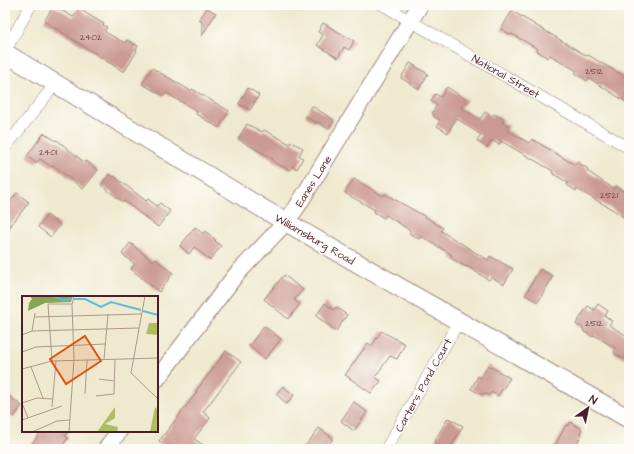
<svg xmlns="http://www.w3.org/2000/svg" width="634" height="454" font-family="'Architects Daughter',sans-serif">
<style>
.building{fill:#cb9a91}
.lines{fill:none;stroke-linecap:round;stroke-linejoin:round}
.street-casing{stroke:#9c847d;stroke-width:12}
.secondary-casing{stroke:#9c847d;stroke-width:18}
.primary-casing{stroke:#9c847d;stroke-width:20}
.street{stroke:#fff;stroke-width:11}
.secondary{stroke:#fff;stroke-width:16}
.primary{stroke:#fff;stroke-width:18}
.labels{text-anchor:middle;stroke-width:3;stroke-linejoin:round;paint-order:stroke}
.number-label{font-size:9px;fill:#6a3e44}
.street-label{font-size:11px;fill:#4a1f2b;stroke:#fdfcf7}
.inset-river{fill:none;stroke:#5dbedb;stroke-width:2}
.inset-road{fill:none;stroke:#ad988d;stroke-width:1}
.view{fill:#e0560e;fill-opacity:0.15;stroke:#e0560e;stroke-width:2}
.inset-edge{fill:none;stroke:#4a1f2b;stroke-width:2}
</style>
<rect width="100%" height="100%" fill="#fdfcf7"/>
<filter id="ink" filterUnits="userSpaceOnUse"><feTurbulence type="fractalNoise" baseFrequency=".025" numOctaves="2"/><feDisplacementMap in="SourceGraphic" scale="8" xChannelSelector="R" yChannelSelector="G"/><feConvolveMatrix kernelMatrix="1 2 1 2 8 2 1 2 1" color-interpolation-filters="sRGB"/></filter>
<filter id="wash" filterUnits="userSpaceOnUse"><feTurbulence type="fractalNoise" baseFrequency=".012" numOctaves="4" result="noise"/><feDisplacementMap in="SourceGraphic" scale="16" xChannelSelector="R" yChannelSelector="G"/><feGaussianBlur stdDeviation="0.9" result="paint"/><feColorMatrix in="noise" values="0 0 0 0 0 0 0 0 0 0 0 0 0 0 0 0 0 1.4 0 .05"/><feComposite in="paint" operator="in"/></filter>
<g filter="url(#wash)">
<rect width="100%" height="100%" fill="#efe9cf"/>
<g id="blocks">
<path class="building" d="M54 6 73 17 79 9 104 24 103 25 107 27 105 30V32L125 43 127 40 138 46 136 50 137 51 124 72 44 21Z
M207 8 216 13 202 36V22L199 20Z
M512 11 587 56 588 55 629 79V104L589 78 587 81 575 73 577 71 550 55 548 58 537 51 538 49 512 34 511 35 501 29Z
M323 23 354 41 349 50 344 47 338 58 317 45 323 35 318 32Z
M410 63 428 74 419 89 401 78Z
M152 68 191 91 192 89 229 111 219 128 196 114 197 111 166 93 164 96 142 84Z
M447 87 467 100 461 108 480 119 485 112 492 117 494 114 504 120 502 122 509 126 507 130 529 143 532 139 575 165 577 162 588 169 587 171 614 189 616 186 629 195V221L615 211 577 189 576 191 567 185 568 183 552 173 553 171 501 141 499 145 492 140 487 148 477 141 481 135 456 118 448 133 437 126 440 120 433 116 434 114 432 113 437 105 431 101 435 94 441 97Z
M248 88 259 95 250 110 239 104Z
M312 106 334 120 328 129 316 121V123L305 116Z
M247 124 262 132 264 130 290 144 291 142 303 148 299 156 303 158 297 169 292 166 290 170 277 164 272 160 273 159 238 139Z
M44 133 56 141 57 140 85 163 86 161 98 170 83 189 53 165 52 167 40 159 36 163 27 156Z
M109 174 113 177 114 176 146 201 148 199 157 206 160 203 170 211 158 227 124 201 123 202 101 185Z
M354 179 383 196 385 194 424 216 443 228 441 231 488 260 490 256 513 269 504 284 491 277 489 280 467 266 466 267 451 258 452 255 447 252 421 236 419 239 409 233 411 231 386 215 384 218 374 212 375 210 345 193Z
M17 193 29 202 5 233V208Z
M47 215 60 225 51 237 38 227Z
M195 227 203 234 205 231 216 240 215 241 221 246 210 260 194 247 189 254 180 246Z
M130 243 153 261 155 259 173 273 159 292 131 269 135 264 122 254Z
M540 269 553 276 538 302 525 295Z
M284 275 303 290 294 300 300 304 288 319 264 299Z
M325 303 334 310 336 307 347 315 336 331 316 316Z
M598 304 608 311 605 316 612 321 609 325 629 337V353L624 359 614 353 615 348 594 335 593 337 583 331 584 329 576 324 588 306 594 310Z
M264 326 281 339 265 359 249 346Z
M381 331 405 344 397 359 390 356 375 377 381 381 371 393 345 375 368 343 372 346Z
M226 351 241 362 203 412 210 418 194 439 210 449H169L159 441 197 392 196 391Z
M488 365 510 378 498 396 491 392 489 395 484 393 482 395 471 389 478 376 481 378Z
M283 386 294 395 287 404 276 394Z
M5 393 22 406 14 417 5 410Z
M354 402 367 412 354 431 341 421Z
M448 418 463 426 450 449H446L434 442Z
M570 422 582 429 580 433 582 434 574 449H553L566 425 568 426Z
M319 428 333 438 326 449H303Z
M42 431H69L65 436 68 438 60 449H28Z"/>
</g>
</g>
<g filter="url(#ink)">
<use href="#blocks" fill-opacity="0" stroke="#9c847d" stroke-width="1"/>
<g class="lines">
<g class="street-casing">
<path id="street" d="M383 5 629 148
M5 51 31 5
M5 148 56 83
M386 449 459 321"/>
</g>
<g class="secondary-casing">
<path id="secondary" d="M157 379 235 276 286 222 297 207 420 5
M106 449 119 431"/>
</g>
<g class="primary-casing">
<path id="primary" d="M5 53 265 210 629 419"/>
</g>
<use href="#street" class="street"/>
<use href="#secondary" class="secondary"/>
<use href="#primary" class="primary"/>
</g>
</g>
<g class="labels">
<g class="number-label">
<text x="91" y="40">2402</text>
<text x="594" y="74">2512</text>
<text x="48" y="155">2401</text>
<text x="609" y="198">2521</text>
<text x="594" y="326">2512</text>
</g>
<g class="street-label">
<text transform="translate(506 76) rotate(30)" y="4">National Street</text>
<text transform="translate(313 181) rotate(-58)" y="4">Eanes Lane</text>
<text transform="translate(315 239) rotate(30)" y="4">Williamsburg Road</text>
<text transform="translate(423 385) rotate(-61)" y="4">Carters Pond Court</text>
</g>
</g>
<g transform="translate(22 296)">
<rect width="136" height="136" fill="#efe9cf"/>
<path d="M8 0H51L49 6 23 7 6 15 7 7 10 3Z" fill="#8aa456"/>
<path d="M93 111V122L83 128 96 131 95 136H75ZM133 111 136 114V136H128Z" fill="#adbd5f"/>
<path d="M127 27H136V39L124 38Z" fill="#adbd5f"/>
<path class="inset-river" d="M31 0 41 4 50 3M52 3H63L79 11 89 6 119 14M121 15 136 19"/>
<path class="inset-road" d="M123 0 109 77 136 103M12 21 120 18M10 35 13 17M0 39 10 35 117 32M0 56 14 51 83 48M82 63 86 18M30 65 26 8H50M9 71 21 102M0 73 30 65 136 62M77 83 92 85M63 98 65 64M74 100 92 98 93 64M0 107 15 102 30 103M0 107 6 122M30 111 34 65M0 124 40 110M10 136 35 125 48 124M47 136 52 63 50 9 52 0"/>
<path class="view" d="M63 40 79 65 44 88 28 63Z"/>
<rect width="136" height="136" class="inset-edge"/>
</g>
<rect width="634" height="454" fill="none" stroke="#fdfcf7" stroke-width="20"/>
<g transform="translate(588 408) rotate(33)" stroke="#fdfcf7" stroke-width="3" paint-order="stroke">
<path d="M0-3L7 15L0 10L-7 15Z" fill="#4a1f2b"/>
<text y="-6" font-size="11" font-weight="bold" text-anchor="middle" fill="#4a1f2b">N</text>
</g>
</svg>
